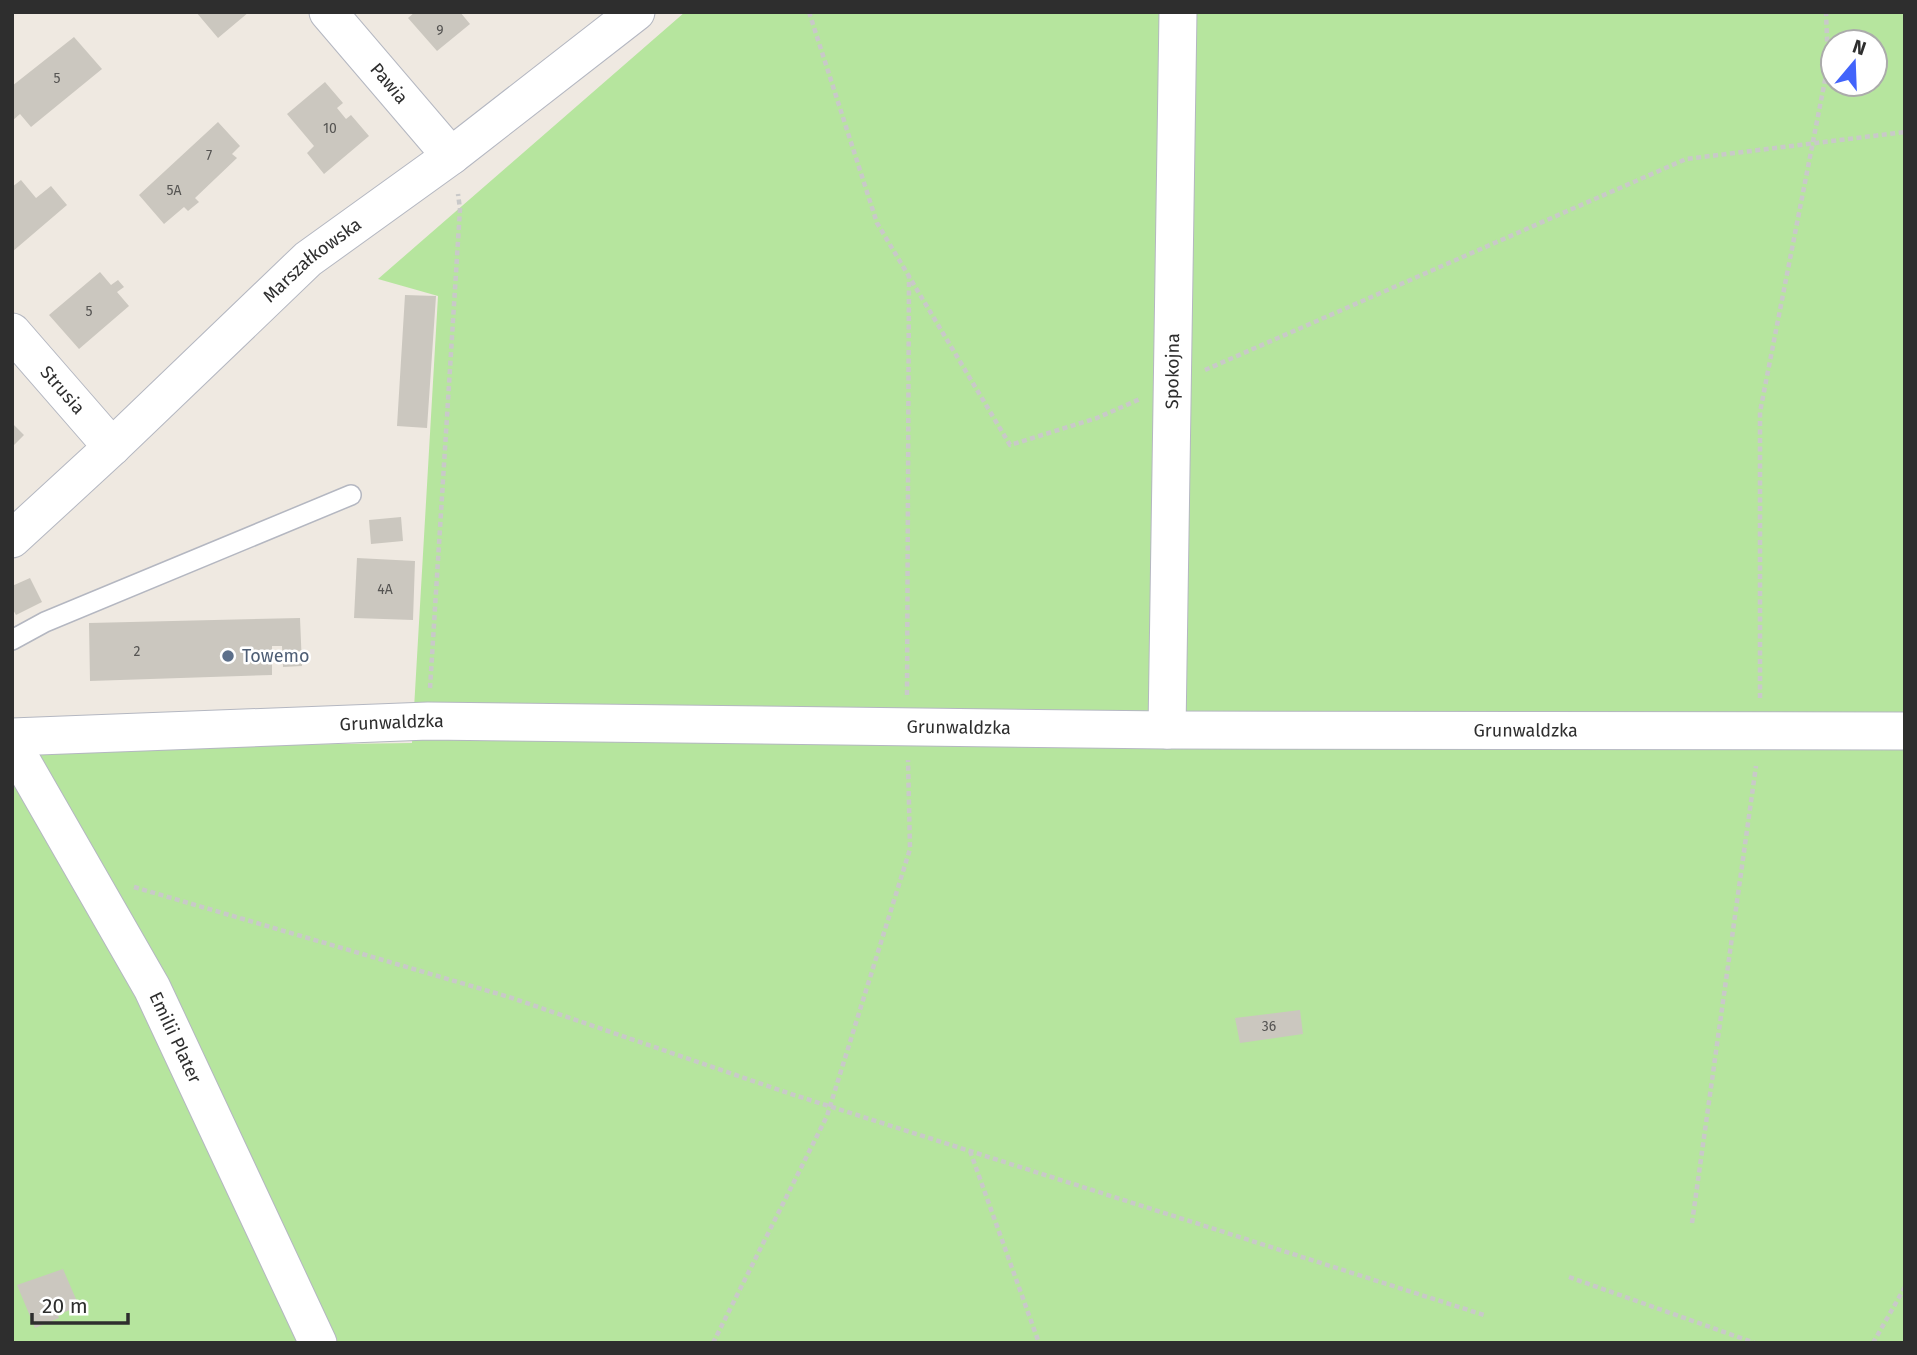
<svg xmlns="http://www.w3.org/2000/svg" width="1917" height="1355" font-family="'Fira Sans',sans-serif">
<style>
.green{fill:#b6e59e;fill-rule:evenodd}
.building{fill:#cbc7bf}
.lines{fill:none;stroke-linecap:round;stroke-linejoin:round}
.service-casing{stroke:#b4b7c1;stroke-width:22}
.minor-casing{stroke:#b4b7c1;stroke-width:39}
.path{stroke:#c9c9c9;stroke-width:4.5;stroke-dasharray:5 3.5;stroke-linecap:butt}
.service{stroke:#fff;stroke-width:19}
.minor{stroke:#fff;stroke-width:37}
.service-dot{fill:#5c6f8a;stroke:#fff;stroke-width:2.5}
.labels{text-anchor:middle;stroke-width:5;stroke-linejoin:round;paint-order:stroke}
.number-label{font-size:14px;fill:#555452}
.street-label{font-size:18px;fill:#2e2e2e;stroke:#fff}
.service-label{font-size:18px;fill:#4e5e75;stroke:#fff;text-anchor:start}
</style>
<rect width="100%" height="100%" fill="#efe9e1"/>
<path class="green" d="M685 12H1905V1343H12V749L412 743 438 296 378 279ZM1833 42H1875V84H1833Z"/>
<path class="building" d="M196 12H249L218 38Z
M415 12H460L470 24 437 51 408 18Z
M74 37 102 69 31 127 20 114 12 121V86Z
M325 82 343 103 337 108 346 119 351 115 369 136 324 174 307 153 314 146 287 114Z
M218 122 240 146 232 154 237 158 195 198 199 202 188 211 184 207 164 224 139 195Z
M21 180 36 198 51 186 67 205 12 252V187Z
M100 272 111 285 118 280 124 287 117 292 129 306 79 349 49 315Z
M405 295 436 296 427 428 397 426Z
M12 423 24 435 12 447Z
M401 517 403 541 371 544 369 520Z
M357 558 415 561 413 620 354 618Z
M30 578 42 602 16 615 12 608V586Z
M300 618 302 666 283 667 282 646H272V675L90 681 89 623Z
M1300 1010 1303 1034 1240 1043 1235 1018Z
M63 1269 79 1306 58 1315 59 1318 35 1328 17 1285Z"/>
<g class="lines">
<g class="service-casing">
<path id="service" d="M12 640 45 622 351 495"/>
</g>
<g class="minor-casing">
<g id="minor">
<path id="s1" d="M328 12 451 156"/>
<path id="s2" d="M12 332 112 447"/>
<path id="s3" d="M12 539 112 447 308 259 451 156 636 12"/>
<path id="s4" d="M1167 730 1178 12"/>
<path id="s5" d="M12 737 428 721 1167 730 1905 731"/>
<path id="s6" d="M12 744 152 988 318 1343"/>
</g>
</g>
<path class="path" d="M809 12 877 223 1010 445 1097 418 1140 399
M1205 370 1686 159 1905 132
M430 688 460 209 458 194
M907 695 909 277
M1760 698V412L1828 65 1826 12
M134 887 509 997 788 1093 1484 1315
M970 1151 1039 1343
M1692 1223 1756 766
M1569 1277 1755 1343
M713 1343 827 1116 910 849 908 760
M1873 1343 1905 1287"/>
<use href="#service" class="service"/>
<use href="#minor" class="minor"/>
</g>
<circle class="service-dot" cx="228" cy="656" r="7"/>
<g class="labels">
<g class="number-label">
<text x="440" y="35">9</text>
<text x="57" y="83">5</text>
<text x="330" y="133">10</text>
<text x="209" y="160">7</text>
<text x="174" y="195">5A</text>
<text x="89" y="316">5</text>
<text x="385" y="594">4A</text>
<text x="137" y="656">2</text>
<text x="1269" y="1031">36</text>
</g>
<g class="street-label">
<text dy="6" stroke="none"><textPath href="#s1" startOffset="94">Pawia</textPath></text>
<text dy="6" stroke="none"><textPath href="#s3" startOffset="410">Marszałkowska</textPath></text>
<text dy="6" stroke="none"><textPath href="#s4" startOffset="359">Spokojna</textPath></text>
<text dy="6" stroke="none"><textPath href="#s2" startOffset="77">Strusia</textPath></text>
<text dy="6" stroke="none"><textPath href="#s5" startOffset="380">Grunwaldzka</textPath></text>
<text dy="6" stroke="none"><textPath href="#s5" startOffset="947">Grunwaldzka</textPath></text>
<text dy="6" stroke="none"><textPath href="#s5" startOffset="1514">Grunwaldzka</textPath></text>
<text dy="6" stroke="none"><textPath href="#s6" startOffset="336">Emilii Plater</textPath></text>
</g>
<g class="service-label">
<text x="242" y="662">Towemo</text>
</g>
</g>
<rect width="1917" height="1355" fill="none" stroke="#2e2e2e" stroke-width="28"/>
<g transform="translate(1854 63) rotate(19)"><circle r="33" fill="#ffffff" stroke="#ababab" stroke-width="2"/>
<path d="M0-5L12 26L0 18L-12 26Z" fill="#4264fb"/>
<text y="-10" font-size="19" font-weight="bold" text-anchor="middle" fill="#2e2e2e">N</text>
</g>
<path d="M32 1313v10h96v-10" fill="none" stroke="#2e2e2e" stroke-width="3.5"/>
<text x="42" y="1313" font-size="21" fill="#2e2e2e" stroke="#ffffff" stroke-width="5" paint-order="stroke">20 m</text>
</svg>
